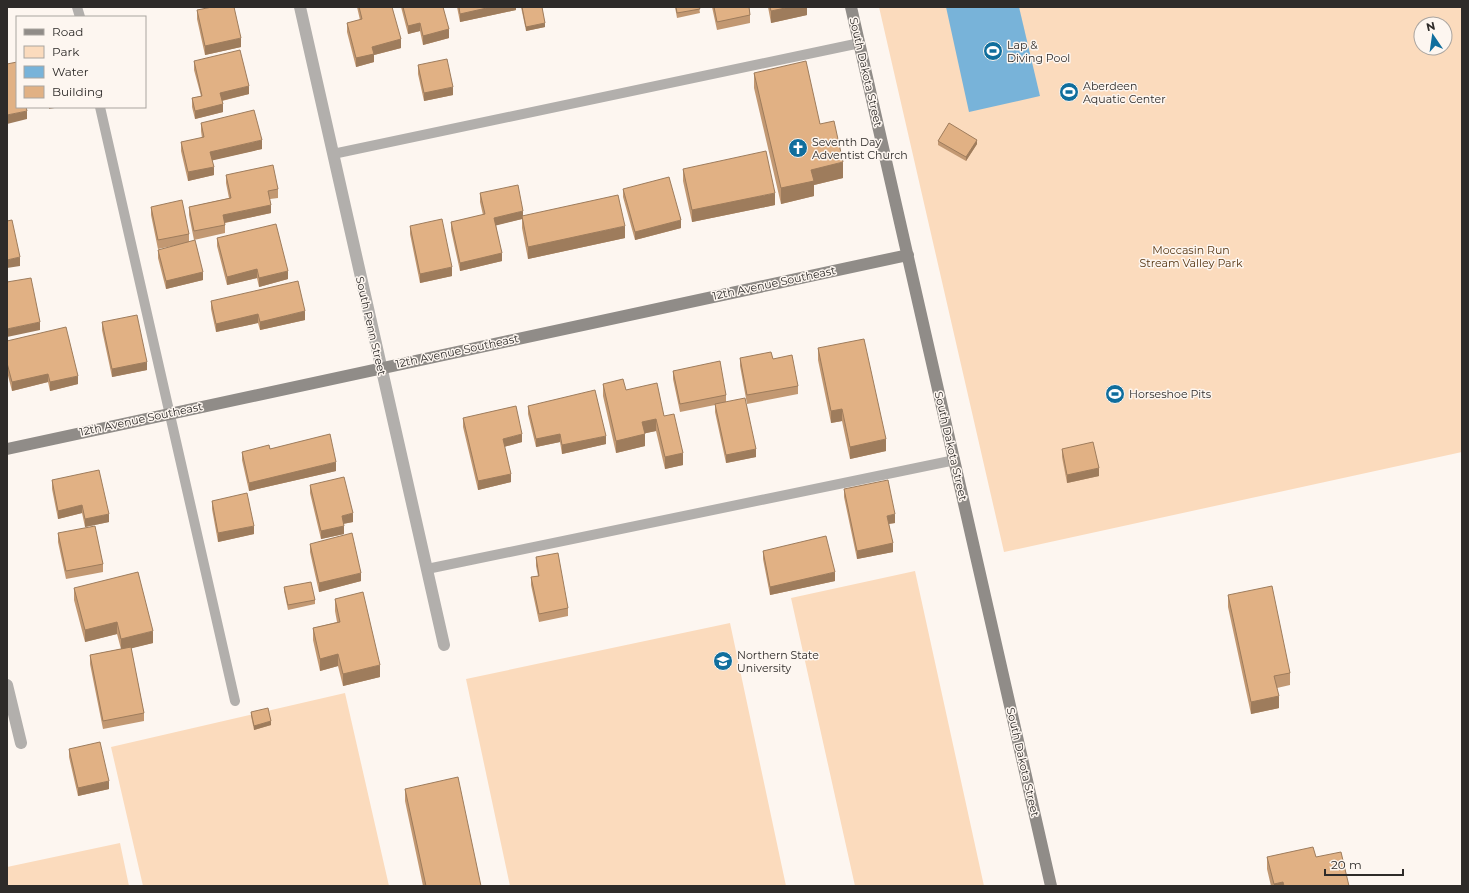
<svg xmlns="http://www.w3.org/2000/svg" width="1469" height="893" font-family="Montserrat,sans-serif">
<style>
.green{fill:#fbdbbd;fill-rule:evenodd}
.water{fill:#78b3d9}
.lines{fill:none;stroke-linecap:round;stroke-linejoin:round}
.lane{stroke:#b2afac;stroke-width:10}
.street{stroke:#b2afac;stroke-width:12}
.secondary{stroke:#908c88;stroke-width:12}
.wall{fill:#c29872}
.shaded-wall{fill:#9e7c5c}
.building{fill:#e1b184;stroke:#9e7c5c}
.labels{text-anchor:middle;stroke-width:3;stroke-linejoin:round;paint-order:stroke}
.poi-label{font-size:11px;fill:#2e2b29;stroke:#fdf6f0;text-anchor:start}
.street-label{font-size:11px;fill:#2e2b29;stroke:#fdf6f0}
.park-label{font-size:11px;fill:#553511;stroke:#fdf6f0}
</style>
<rect width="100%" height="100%" fill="#fdf6f0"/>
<path class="green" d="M879 7H1462V452L1004 552ZM1421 24H1445V48H1421Z
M915 571 984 886H855L791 598Z
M730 623 786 886H510L466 679Z
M345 693 389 886H143L111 747Z
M120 843 129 886H7V867Z"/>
<path class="water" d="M946 7H1019L1040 96 969 112Z"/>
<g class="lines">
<path class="lane" d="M77 7 80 17
M100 107 235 701
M333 154 860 43
M427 569 955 460"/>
<path class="street" d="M300 7 444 645
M7 685 21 743"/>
<path class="secondary" d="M851 7 1051 886
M7 449 908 255"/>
</g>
<path class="wall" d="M357 7H392L401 48 374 55V62L356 67 347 32V23L360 20Z
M401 7H443L449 38 423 45 420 31 408 34Z
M457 7H516V10L460 22Z
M521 7H542L545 27 526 31Z
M675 7H699L700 13 677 18Z
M712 7H749L750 15V23L717 30Z
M768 7H807V15L771 23Z
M197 10 241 47 205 55 197 19Z
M194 61 249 94 222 101 223 112 195 119 192 107V98L201 96 194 70Z
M418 65 453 95 424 101 418 74Z
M754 73 820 124 843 178 814 185V196L781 204 754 88Z
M201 123 262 149 212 160 214 175 188 181 181 151V142L202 138 201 131Z
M938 141 977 144 966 161 938 145Z
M683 169 775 205 692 222 683 181Z
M226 175 278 189V198L270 199 271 213 225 223V233L194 240 189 215V207L229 198 226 183Z
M623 189 681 228 635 240 623 197Z
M480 193 523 216 625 238 528 259 522 228V219L496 225 502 261 460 271 451 230V222L483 215 480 202Z
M151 207 189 234V242L203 280 166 289 158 258V250L187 243 158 249 151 215Z
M410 226 452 276 420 283 410 234Z
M217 238 288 279 259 287 257 278 227 285 217 246Z
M211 301 305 320 260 330 258 323 216 332 211 309Z
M102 322 147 370 112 377 102 330Z
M7 341 78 384 50 391 48 382 12 391 7 372Z
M818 348 886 451 850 459 842 421 831 423 818 360Z
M740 358 773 359 798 386V394L747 404 740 366Z
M673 371 726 395V402L756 457 726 463 715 412V405L680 412 673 379Z
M603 384 626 390 664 416 683 465 665 469 656 431 645 433V446L616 453 603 396Z
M528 406 606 444 562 454 560 442 536 447 528 414Z
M463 418 522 442 504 447 511 482 478 490 463 427Z
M270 449 336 471 249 491 242 460V452Z
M1062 449 1099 476 1067 483 1062 457Z
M52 480 109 522 85 527 82 513 58 519 52 489Z
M310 485 353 522 343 524 344 534 321 539 310 493Z
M844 489 895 523 889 524 893 552 857 559 844 497Z
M212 501 254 534 218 542 212 509Z
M58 533 103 564V572L66 579 58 542Z
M310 544 361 581 319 592 310 552Z
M763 551 835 581 770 595 763 559Z
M536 557 568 608V616L539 622 531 585V577L538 576 536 566Z
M284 587 315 600V604L288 610 284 591Z
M74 588 153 643 131 648 144 713V721L103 729 90 664V655L121 649 117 634 85 642 74 600Z
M1228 595 1290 673V685L1277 688 1279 708 1251 714 1228 607Z
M335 599 380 677 343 686 338 666 320 671 313 640V628L337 622 335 611Z
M251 712 271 725 254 730 251 716Z
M69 749 109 789 78 796 69 757Z
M405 789 481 886H423L405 801Z
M1267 857H1316L1349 886H1271L1267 869Z"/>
<path class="shaded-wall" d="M491 7H516V10L460 22V14Z
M790 7H807V15L771 23V11Z
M420 23V31L408 34V26Z
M545 23V27L526 31V27Z
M449 29V38L423 45V36Z
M241 38V47L205 55V46Z
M401 39V48L374 55V62L356 67V58L372 47Z
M249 86V94L220 101V93Z
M453 87V95L424 101V93Z
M223 104V112L195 119V111Z
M49 107H60L49 109Z
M27 111V119L7 124V115Z
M262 140V149L210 161V152Z
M977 140V144L966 161V157Z
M843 162V178L814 185V196L781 204V188L811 170Z
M214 167V175L188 181V172Z
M775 193V205L692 222V210Z
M271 205V213L223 223V215Z
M523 211V219L522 216V219L494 226V218Z
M681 220V228L635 240V232Z
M625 226V238L528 259V247Z
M502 253V261L460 271V263Z
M20 257V266L7 268V260Z
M452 267V276L420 283V274Z
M257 269V278L227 285V277Z
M288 271V279L259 287V278Z
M203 272V280L166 289V281Z
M305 311V320L260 330V322Z
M258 314V323L216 332V324Z
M40 322V330L7 337V329Z
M147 362V370L112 377V369Z
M48 374V382L12 391V382Z
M78 376V384L50 391V382Z
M842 409V421L831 423V411Z
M656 419V431L642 434V422Z
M522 434V442L503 447V439Z
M560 434V442L536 447V439Z
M645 434V446L616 453V441Z
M606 436V444L562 454V445Z
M886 439V451L850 459V447Z
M756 449V457L726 463V455Z
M683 453V465L665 469V457Z
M336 462V471L249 491V483Z
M1099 468V476L1067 483V475Z
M511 474V482L478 490V481Z
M82 505V513L58 519V511Z
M353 513V522L342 524V516Z
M109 514V522L85 527V519Z
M895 514V523L887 524V516Z
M254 526V534L218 542V533Z
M344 526V534L321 539V531Z
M893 543V552L857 559V551Z
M835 572V581L770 595V587Z
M361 573V581L319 592V583Z
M117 622V634L85 642V630Z
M153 631V643L121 651V639Z
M338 654V666L320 671V659Z
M380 665V677L343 686V674Z
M1279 696V708L1251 714V702Z
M271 721V725L254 730V726Z
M109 781V789L78 796V788Z
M1283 882V886H1274V884Z"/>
<path class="building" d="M212 7H234L241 38 205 46 197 10Z
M359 7H392L401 39 372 47 374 54 356 58 347 23 362 19Z
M403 7H443L449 29 423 36 420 23 408 26Z
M459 7H491L460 14Z
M522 7H542L545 23 526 27Z
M676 7H699L700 9 677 13Z
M714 7H749L750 15 717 22Z
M770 7H790L771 11Z
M240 50 249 86 220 93 223 104 195 111 192 98 202 96 194 61Z
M447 59 453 87 424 93 418 65Z
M806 61 820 124 834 121 843 162 811 170 814 181 781 188 754 73Z
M17 62V107H26L27 111 7 115V64Z
M254 110 262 140 210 152 214 167 188 172 181 142 204 137 201 123Z
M949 123 977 140 966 157 938 141Z
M766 151 775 193 692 210 683 169Z
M273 165 278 189 268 191 271 205 223 215 225 225 194 231 189 207 231 198 226 175Z
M669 177 681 220 635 232 623 189Z
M518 185 523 211 494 218 502 253 460 263 451 222 485 214 480 193Z
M618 195 625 226 528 247 522 216Z
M182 200 189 234 158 240 151 207Z
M442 219 452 267 420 274 410 226Z
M12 220 20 257 7 260V221Z
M276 224 288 271 259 278 257 269 227 277 217 238Z
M195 240 203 272 166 281 158 250Z
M31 278 40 322 7 329V282Z
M298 281 305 311 260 322 258 314 216 324 211 301Z
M137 315 147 362 112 369 102 322Z
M66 327 78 376 50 382 48 374 12 382 7 363V341Z
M864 339 886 439 850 447 842 409 831 411 818 348Z
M771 352 773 359 792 355 798 386 747 395 740 358Z
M720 361 726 395 680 404 673 371Z
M623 379 626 390 657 383 664 416 674 414 683 453 665 457 656 419 642 422 645 434 616 441 603 384Z
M595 390 606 436 562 445 560 434 536 439 528 406Z
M745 398 756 449 726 455 715 404Z
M516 406 522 434 503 439 511 474 478 481 463 418Z
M330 434 336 462 249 483 242 452 269 445 270 449Z
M1093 442 1099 468 1067 475 1062 449Z
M99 470 109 514 85 519 82 505 58 511 52 480Z
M344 477 353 513 342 516 344 526 321 531 310 485Z
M888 480 895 514 887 516 893 543 857 551 844 489Z
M247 493 254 526 218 533 212 501Z
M95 526 103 564 66 571 58 533Z
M352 533 361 573 319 583 310 544Z
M826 536 835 572 770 587 763 551Z
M558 553 568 608 539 614 531 577 539 576 536 557Z
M138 572 153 631 121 639 117 622 85 630 74 588Z
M311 582 315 600 288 605 284 587Z
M1272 586 1290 673 1274 676 1279 696 1251 702 1228 595Z
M363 592 380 665 343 674 338 654 320 659 313 628 340 622 335 599Z
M131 647 144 713 103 721 90 655Z
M268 708 271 721 254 726 251 712Z
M100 742 109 781 78 788 69 749Z
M458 777 481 886H426L405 789Z
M1313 847 1316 857 1341 852 1349 886H1284L1283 882 1274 884 1267 857Z"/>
<defs>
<g id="stadium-disc" transform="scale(1)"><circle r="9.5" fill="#106e9d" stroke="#fdf6f0"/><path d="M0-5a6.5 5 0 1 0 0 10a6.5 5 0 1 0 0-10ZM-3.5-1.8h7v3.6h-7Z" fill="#fff"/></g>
<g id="church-disc" transform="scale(1)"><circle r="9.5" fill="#106e9d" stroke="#fdf6f0"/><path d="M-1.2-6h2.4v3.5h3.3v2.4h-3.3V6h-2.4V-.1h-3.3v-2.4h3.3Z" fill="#fff"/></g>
<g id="university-disc" transform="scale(1)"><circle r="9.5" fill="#106e9d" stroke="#fdf6f0"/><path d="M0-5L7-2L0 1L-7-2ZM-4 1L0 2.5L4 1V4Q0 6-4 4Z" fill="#fff"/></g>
</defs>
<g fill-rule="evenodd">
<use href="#stadium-disc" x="993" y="51"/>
<use href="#stadium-disc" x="1069" y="92"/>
<use href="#church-disc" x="798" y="148"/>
<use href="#stadium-disc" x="1115" y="394"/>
<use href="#university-disc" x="723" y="661"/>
</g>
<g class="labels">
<g class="poi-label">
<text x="1007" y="49">Lap &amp;<tspan x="1007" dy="13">Diving Pool</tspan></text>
<text x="1083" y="90">Aberdeen<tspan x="1083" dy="13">Aquatic Center</tspan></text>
<text x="812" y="146">Seventh Day<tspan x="812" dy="13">Adventist Church</tspan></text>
<text x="1129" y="398">Horseshoe Pits</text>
<text x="737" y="659">Northern State<tspan x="737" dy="13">University</tspan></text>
</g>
<g class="street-label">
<text transform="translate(866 72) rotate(77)" y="4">South Dakota Street</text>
<text transform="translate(774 283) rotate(-12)" y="4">12th Avenue Southeast</text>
<text transform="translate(371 326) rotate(77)" y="4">South Penn Street</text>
<text transform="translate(457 351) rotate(-12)" y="4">12th Avenue Southeast</text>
<text transform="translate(141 419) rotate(-12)" y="4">12th Avenue Southeast</text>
<text transform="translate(951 446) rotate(77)" y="4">South Dakota Street</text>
<text transform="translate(1023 762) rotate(77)" y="4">South Dakota Street</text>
</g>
<g class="park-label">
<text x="1191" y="254">Moccasin Run<tspan x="1191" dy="13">Stream Valley Park</tspan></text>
</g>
</g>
<rect width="1469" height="893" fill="none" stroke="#2e2b29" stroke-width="16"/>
<rect x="16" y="16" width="130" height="92" fill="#fdf6f0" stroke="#aaa5a0"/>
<rect x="24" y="29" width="20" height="6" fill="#908c88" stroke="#aaa5a0"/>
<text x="52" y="36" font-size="12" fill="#2e2b29">Road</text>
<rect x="24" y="46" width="20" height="12" fill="#fbdbbd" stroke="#aaa5a0"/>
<text x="52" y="56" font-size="12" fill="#2e2b29">Park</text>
<rect x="24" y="66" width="20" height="12" fill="#78b3d9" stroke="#aaa5a0"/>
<text x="52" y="76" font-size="12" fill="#2e2b29">Water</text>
<rect x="24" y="86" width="20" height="12" fill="#e1b184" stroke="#aaa5a0"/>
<text x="52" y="96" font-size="12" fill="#2e2b29">Building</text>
<g transform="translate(1433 36) rotate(347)"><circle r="19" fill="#fdf6f0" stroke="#aaa5a0"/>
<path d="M0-3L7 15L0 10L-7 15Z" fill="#106e9d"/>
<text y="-6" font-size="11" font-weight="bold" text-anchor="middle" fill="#2e2b29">N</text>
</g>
<path d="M1325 869v6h78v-6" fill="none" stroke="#2e2b29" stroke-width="2"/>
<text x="1331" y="869" font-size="12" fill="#2e2b29" stroke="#fdf6f0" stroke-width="3" paint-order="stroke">20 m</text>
</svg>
